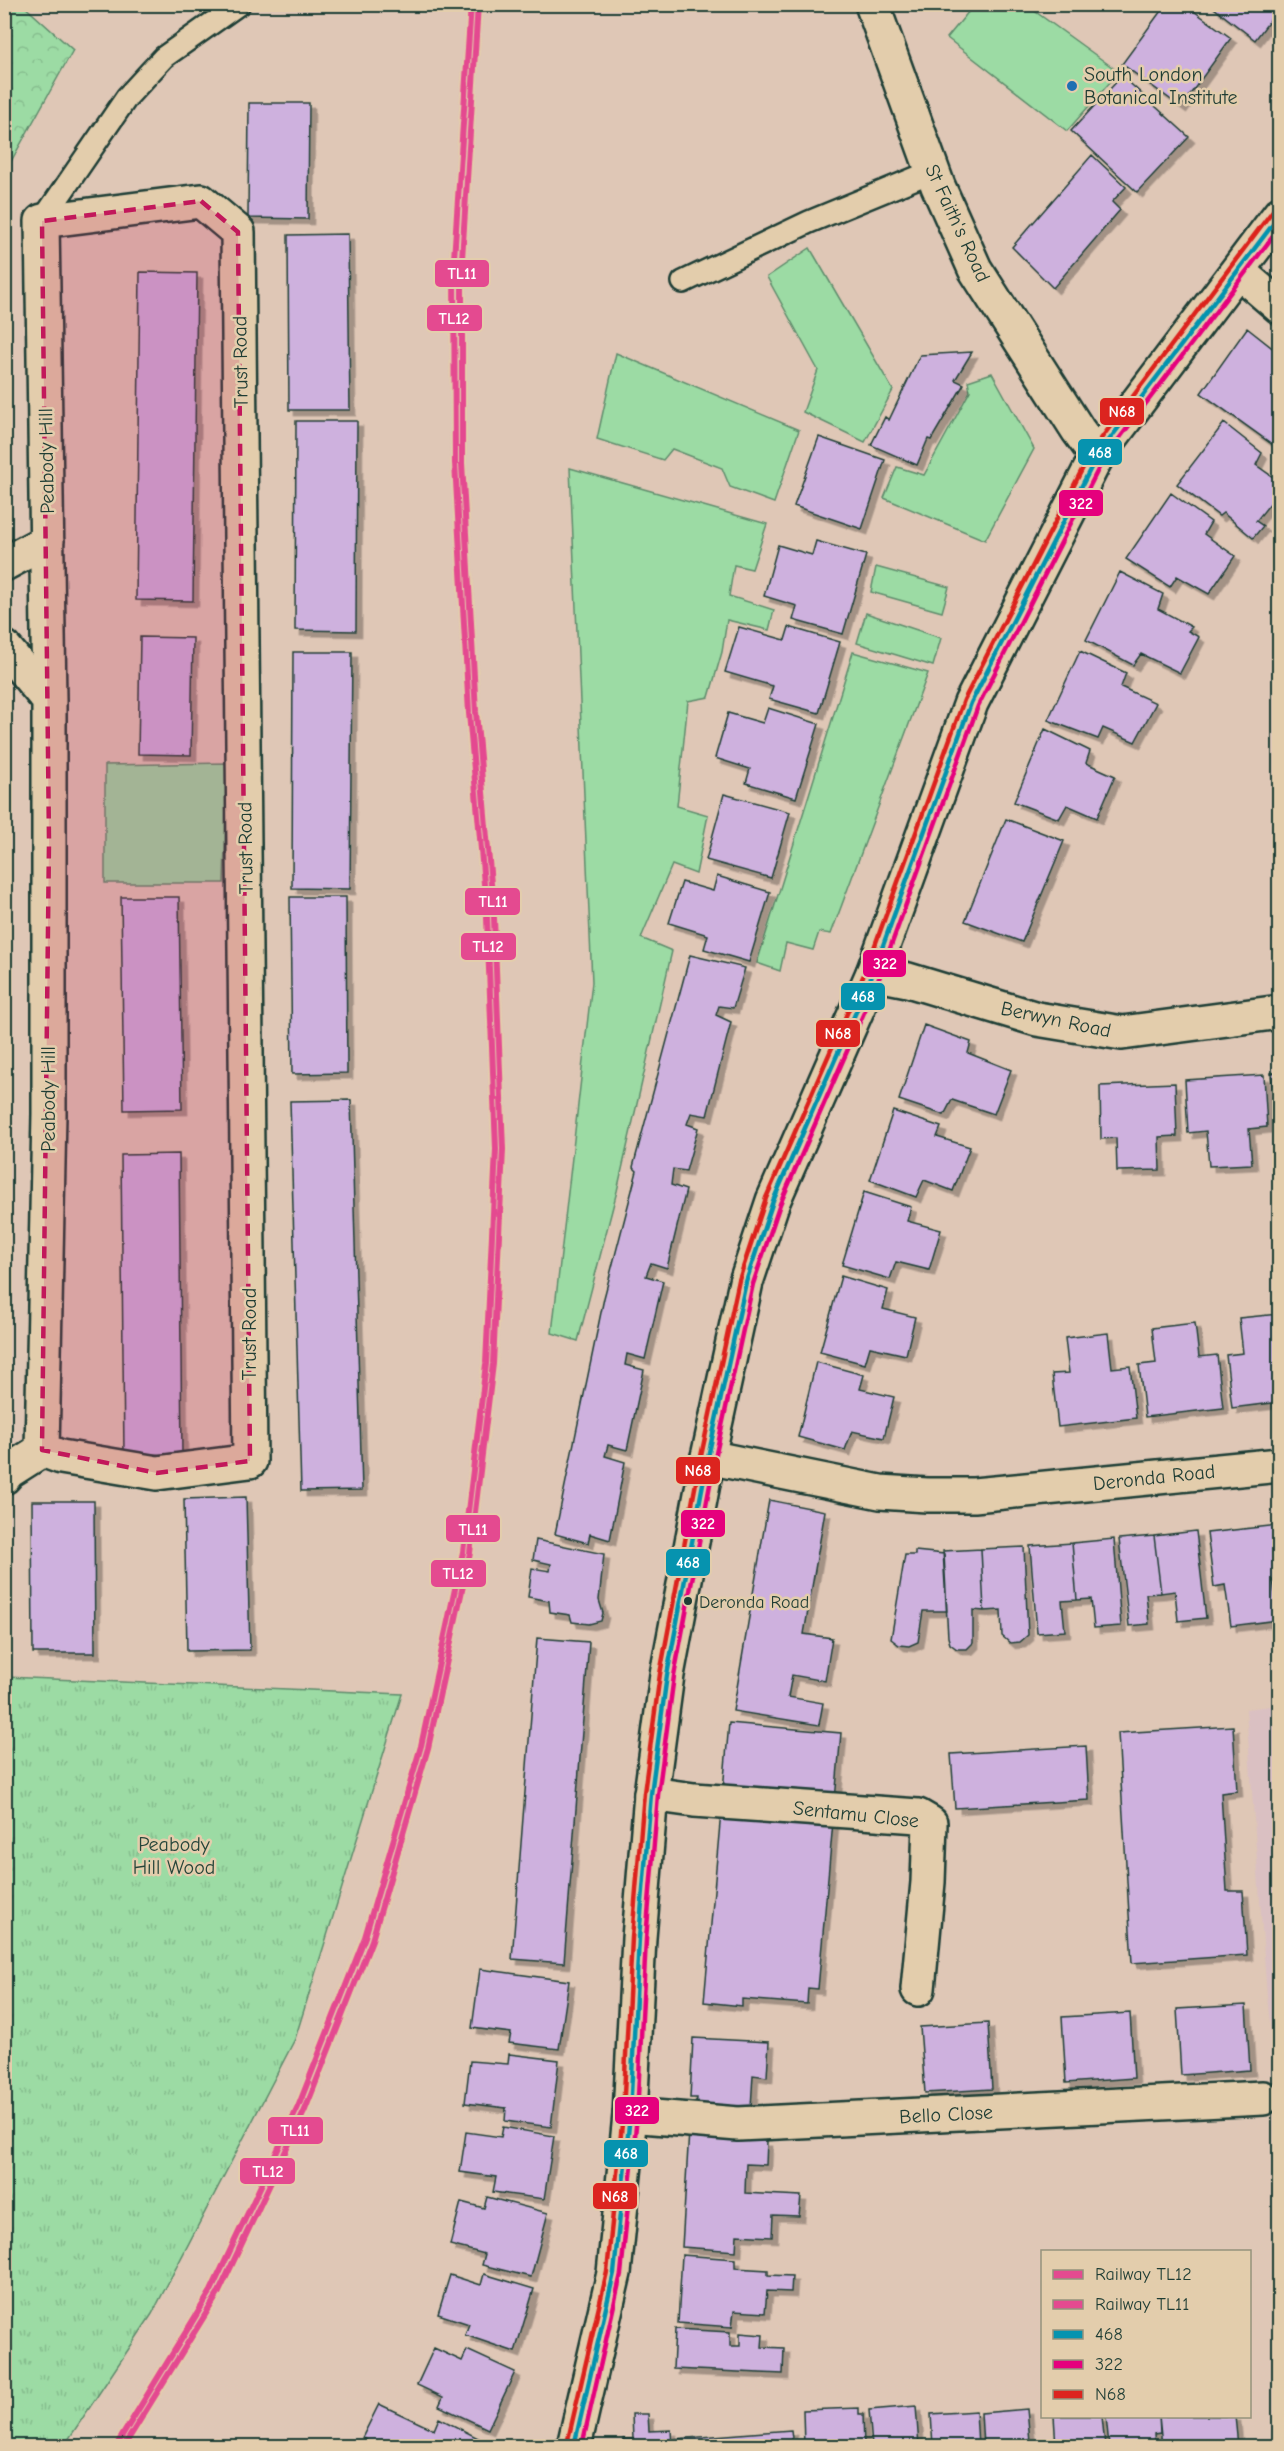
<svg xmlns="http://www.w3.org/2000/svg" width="1284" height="2451" font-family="'Comic Neue',sans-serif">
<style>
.built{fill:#dac0c2}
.green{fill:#9cdba4;stroke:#5e8c6c;stroke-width:1.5}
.forest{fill:url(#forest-crowns);stroke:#5e8c6c;stroke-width:1.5}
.park{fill:url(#park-tufts);stroke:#5e8c6c;stroke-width:1.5}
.building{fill:#ceb1de;stroke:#1f3d34;stroke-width:1.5;filter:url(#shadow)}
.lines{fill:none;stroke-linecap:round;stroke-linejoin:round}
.lane-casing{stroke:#1f3d34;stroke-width:26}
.street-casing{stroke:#1f3d34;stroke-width:38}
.primary-casing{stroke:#1f3d34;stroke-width:38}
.lane{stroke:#e3cdac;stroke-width:21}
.street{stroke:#e3cdac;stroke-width:33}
.primary{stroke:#e3cdac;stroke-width:33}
.bus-1-casing{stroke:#e3cdac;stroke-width:9}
.bus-2-casing{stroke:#e3cdac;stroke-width:9}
.bus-3-casing{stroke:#e3cdac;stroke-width:9}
.bus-1{stroke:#0693af;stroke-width:4.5}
.bus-2{stroke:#e5007d;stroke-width:4.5}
.bus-3{stroke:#dc241f;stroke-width:4.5}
.rail-1-casing{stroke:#e3cdac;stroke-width:10}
.rail-2-casing{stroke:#e3cdac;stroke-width:10}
.rail-1{stroke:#e44a90;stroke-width:6}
.rail-2{stroke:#e44a90;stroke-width:6}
.marked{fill:#c2185b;fill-opacity:0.2;stroke:#c2185b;stroke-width:4.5;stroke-dasharray:12 8;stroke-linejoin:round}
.poi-dot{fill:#1f6fb2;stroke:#e3cdac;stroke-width:2}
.bus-dot{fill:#1f3d34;stroke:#e3cdac;stroke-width:2}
.labels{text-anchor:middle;stroke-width:5;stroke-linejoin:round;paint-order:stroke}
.bus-label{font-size:18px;fill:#1f3d34;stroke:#e3cdac;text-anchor:start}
.poi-label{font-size:20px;fill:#1f3d34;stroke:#e3cdac;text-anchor:start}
.street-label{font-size:20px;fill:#1f3d34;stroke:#e3cdac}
.park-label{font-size:20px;fill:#25453a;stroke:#e3cdac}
.line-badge{stroke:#e3cdac;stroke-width:2}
.badge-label{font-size:16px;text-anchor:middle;font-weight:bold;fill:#fff}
</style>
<defs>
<pattern id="forest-crowns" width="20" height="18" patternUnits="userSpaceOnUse" patternTransform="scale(1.5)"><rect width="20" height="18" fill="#9cdba4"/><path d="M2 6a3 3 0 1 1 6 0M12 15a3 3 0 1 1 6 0" fill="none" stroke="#86bd8e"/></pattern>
<pattern id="park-tufts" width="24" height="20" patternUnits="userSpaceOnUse" patternTransform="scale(1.5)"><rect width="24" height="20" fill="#9cdba4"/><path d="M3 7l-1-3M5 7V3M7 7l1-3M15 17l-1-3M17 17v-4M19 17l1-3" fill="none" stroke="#86bd8e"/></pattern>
<filter id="shadow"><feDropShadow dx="5.5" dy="5.5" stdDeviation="0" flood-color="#0004"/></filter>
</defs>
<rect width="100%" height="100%" fill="#dfc7b6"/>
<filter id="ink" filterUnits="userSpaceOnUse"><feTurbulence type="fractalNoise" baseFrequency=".0167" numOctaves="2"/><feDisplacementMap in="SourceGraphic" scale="12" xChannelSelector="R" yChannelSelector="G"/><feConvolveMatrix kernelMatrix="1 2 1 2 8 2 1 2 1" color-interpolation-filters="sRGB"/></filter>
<g filter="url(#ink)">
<path class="built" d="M1279 1705 1280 2106H1279L1267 1996 1246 1709Z"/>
<path class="green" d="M974 5H1026L1119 72 1067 131 947 38Z
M810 248 893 390 865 442 803 412 818 370 767 277Z
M616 353 799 430 774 503 730 487 722 468 672 449 663 460 597 439Z
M992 373 1034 449 985 540 884 498 897 467 924 475 970 391 968 381Z
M570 468 767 524 752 569 734 565 729 596 774 610 769 630 727 620 722 652 709 697 688 701 677 806 708 815 696 874 672 865 641 938 672 951 617 1191 578 1341 552 1333 592 982Z
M876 567 949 587 942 612 871 592Z
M866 613 941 638 933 666 857 643Z
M853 652 928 673 831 934 819 932 813 950 786 943 780 971 757 963Z
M227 763 224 883H105V765Z"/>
<path class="forest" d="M5 4 23 5 73 50 5 172Z"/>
<path class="park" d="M5 1677 402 1694 295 2039 152 2314 64 2446H5Z"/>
<path class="building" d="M1166 4H1184L1231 38 1181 107 1122 64Z
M1217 4H1280V7L1255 40 1214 8Z
M1122 76 1189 137 1137 192 1071 131Z
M249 103H309L308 219 248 218Z
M1092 155 1126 187 1112 202 1120 210 1053 288 1012 247Z
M348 234 350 410H289L288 235Z
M140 272 197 273 193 601 136 600Z
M1247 328 1280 354V450L1201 393Z
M972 352 955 380 964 384 931 440 928 439 917 465 871 445 885 417 889 420 920 355Z
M296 421H357L356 631 295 630Z
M1224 423 1262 453 1256 465 1280 482V491L1256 521 1263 526 1253 538 1223 513 1219 516 1177 484Z
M819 437 885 460 862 529 794 506Z
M1171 493 1211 522 1204 534 1235 556 1209 594 1177 576 1170 587 1126 559Z
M816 541 866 555 843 634 793 620 797 606 764 596 778 545 812 555Z
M1120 572 1163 594 1158 609 1192 627 1188 631 1199 637 1180 673 1141 654 1133 665 1086 640Z
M739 627 785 640 789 627 840 642 819 713 769 699 773 686 725 672Z
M140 637 193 638 191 755 138 754Z
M1080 651 1126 673 1121 687 1156 703 1135 742 1103 728 1098 739 1048 720Z
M293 652H352L350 889 292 888Z
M768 708 819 724 796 798 746 783 750 769 715 758 728 713 763 723Z
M1045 729 1090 751 1086 763 1115 776 1097 818 1067 805 1059 819 1014 802Z
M724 794 790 812 771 878 706 860Z
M1006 819 1064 841 1022 942 965 921Z
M717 876 770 892 749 962 704 949 708 935 669 923 682 882 713 891Z
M121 897H179L182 1109 124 1110Z
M290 897H346L347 1073 292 1074Z
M690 955 745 968 733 1008 719 1006 716 1015 731 1022 707 1116 691 1113 687 1124 698 1128 686 1171 673 1169 671 1185 686 1190 667 1268 651 1263 646 1276 663 1281 645 1359 627 1354 625 1365 644 1370 627 1450 608 1445 605 1456 625 1462 610 1540 590 1534 588 1543 555 1534 604 1298 637 1171 633 1167Z
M924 1025 971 1042 968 1053 1011 1070 994 1114 952 1100 944 1115 899 1100Z
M1280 1072V1125H1276L1271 1073Z
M1264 1075 1267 1127 1249 1129 1252 1164 1209 1166 1206 1131 1188 1133 1185 1080Z
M1175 1083 1177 1136 1159 1137 1160 1170 1117 1171 1116 1138 1101 1139 1100 1086Z
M351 1100 362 1490 301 1491 290 1101Z
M893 1111 941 1127 937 1137 970 1147 953 1191 924 1180 916 1197 870 1180Z
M179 1154 182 1454 124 1455 121 1155Z
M864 1192 911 1207 907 1221 941 1230 929 1270 896 1262 890 1279 842 1265Z
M841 1276 888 1290 883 1309 915 1317 906 1355 870 1347 865 1364 820 1352Z
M1280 1314V1402L1232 1408 1226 1355 1243 1353 1239 1318Z
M1195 1323 1199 1357 1217 1355 1223 1408 1145 1417 1139 1365 1156 1363 1152 1328Z
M1108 1333 1112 1368 1130 1366 1136 1418 1058 1427 1052 1374 1069 1373 1065 1338Z
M816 1362 864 1375 860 1389 894 1397 884 1438 852 1431 845 1450 798 1437Z
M246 1497 250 1650 187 1651 184 1499Z
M769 1500 825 1511 804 1634 832 1638 825 1681 792 1675 788 1697 823 1703 819 1725 733 1711Z
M32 1501H94L95 1653H33Z
M1280 1525V1579L1273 1580 1278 1620 1231 1626 1225 1585 1214 1587 1207 1533Z
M1196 1531 1206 1618 1178 1621 1175 1591 1161 1593 1154 1536Z
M1154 1536 1161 1593 1146 1594 1149 1624 1129 1626 1119 1539Z
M1114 1539 1121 1626 1094 1628 1091 1599 1077 1600 1072 1543Z
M536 1540 604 1554 599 1600 603 1613 601 1621 589 1624 572 1622 570 1615 550 1612 549 1601 528 1597 532 1568 550 1571 551 1564 533 1560Z
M1072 1543 1077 1600 1062 1601 1065 1631 1037 1633 1030 1546Z
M1024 1547 1028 1635 1020 1642 1010 1643 1002 1636 1001 1610 984 1611 981 1549Z
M981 1549 984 1611 973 1610V1643L967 1649H957L950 1644 948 1637 943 1551Z
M915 1551 944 1554 947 1611H923L918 1642 909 1646 899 1645 891 1639 905 1555H915Z
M537 1638 589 1642 564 1963 512 1959Z
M729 1723 841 1733 818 1989 808 1988 807 2004 742 1999V2006L704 2002Z
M1233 1726 1237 1791 1221 1793 1227 1891H1243L1247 1955 1132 1963 1118 1733Z
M1086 1746 1089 1800 955 1808 951 1754Z
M480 1969 569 1981 559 2049 509 2043 511 2033 472 2028Z
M1246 2005 1250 2070 1181 2075 1177 2009Z
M1130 2013 1134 2078 1066 2083 1062 2017Z
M988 2023 992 2089 925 2093 920 2027Z
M693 2038 769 2042 767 2077 753 2075 749 2140 767 2141 766 2165 746 2164 745 2193 801 2196 799 2216 773 2215 772 2237 737 2235 736 2251 682 2247 689 2131 694 2132 697 2098H690Z
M509 2054 559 2060 551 2127 505 2121 506 2108 465 2103 470 2061 508 2064Z
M503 2127 554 2136 544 2199 493 2192 496 2177 460 2172 466 2132 501 2137Z
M487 2197 548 2213 531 2277 482 2265 485 2254 450 2245 461 2202 484 2208Z
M682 2255 735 2259V2268L768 2270V2275L792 2276 791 2292 767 2291 765 2313 734 2311 732 2327 678 2323Z
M484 2274 534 2289 515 2352 465 2335 469 2324 438 2314 450 2275 481 2285Z
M675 2329 730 2332V2346H740V2333L763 2335 762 2347 784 2348 783 2374 673 2369Z
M434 2348 462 2361 467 2350 515 2372 488 2429 439 2406 443 2397 417 2385Z
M379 2404 434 2430 439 2418 488 2443 486 2446H379L362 2438Z
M916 2406 919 2446H872L869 2410Z
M859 2408V2414H863L864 2446H804L803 2410Z
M1027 2409 1030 2441H1034L1035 2446H983L981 2413Z
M976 2411 978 2446H933L931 2414Z
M632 2414H648L649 2431 671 2430 672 2446H623V2439H633Z
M1054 2416H1102L1105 2446H1056Z
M1106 2416H1159L1160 2433 1154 2434 1155 2446H1109Z
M1159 2416H1235L1238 2446H1162Z
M791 2430 793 2446H677L676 2439Z"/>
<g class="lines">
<g class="lane-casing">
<path id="lane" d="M42 221 127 97 164 57 239 4
M683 282 809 222 933 171"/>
</g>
<g class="street-casing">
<path id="street" d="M872 4 938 186 975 269 1078 430 1097 456
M201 201 238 232 250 1461 157 1473 61 1457 42 1450 49 1114V701L42 221Z
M1238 271 1280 307
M4 564 47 541
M4 647 49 701
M873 973 908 980 1037 1019 1122 1033 1280 1012
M708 1457 880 1492 927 1495H974L1280 1465
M4 1477 9 1471 42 1450
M651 1794 694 1800 918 1816 930 1823 928 1882 918 1989
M630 2115 738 2124 1263 2098"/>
</g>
<g class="primary-casing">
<path id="primary" d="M574 2446 614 2273 630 2115 639 1938 651 1794 667 1675 708 1457 746 1282 773 1201 873 973 971 703 1097 456 1280 214"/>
</g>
<use href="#lane" class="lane"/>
<use href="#street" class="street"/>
<use href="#primary" class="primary"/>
<g class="bus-1-casing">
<path id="bus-1" d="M574 2446 614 2273 630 2115 639 1938 651 1794 667 1675 708 1457 746 1282 773 1201 873 973 971 703 1097 456 1280 215"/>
</g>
<g class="bus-2-casing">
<path id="bus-2" d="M582 2446 621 2274 637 2116 646 1939 658 1795 674 1676 715 1458 753 1284 780 1204 880 976 978 706 1103 460 1280 227"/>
</g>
<g class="bus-3-casing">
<path id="bus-3" d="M567 2444 607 2272 623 2114 632 1938 644 1793 660 1674 701 1456 739 1280 766 1198 866 970 964 700 1091 452 1274 209"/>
</g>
<use href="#bus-1" class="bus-1"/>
<use href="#bus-2" class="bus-2"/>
<use href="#bus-3" class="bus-3"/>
<g class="rail-1-casing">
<path id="rail-1" d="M116 2446 211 2291 298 2107 365 1937 421 1746 463 1552 486 1364 496 1149 487 918 469 713 455 463 454 259 471 4"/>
</g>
<g class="rail-2-casing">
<path id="rail-2" d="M124 2446 218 2294 305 2110 372 1940 428 1748 470 1553 493 1364 503 1149 494 918 476 712 462 463V259L478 4"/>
</g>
<use href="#rail-1" class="rail-1"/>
<use href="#rail-2" class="rail-2"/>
</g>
</g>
<path class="marked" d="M201 201 238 232 250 1461 157 1473 42 1450 49 841 42 221Z"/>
<circle class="poi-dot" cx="1072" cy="86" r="6"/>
<circle class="bus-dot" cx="688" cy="1601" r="5"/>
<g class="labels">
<g class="bus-label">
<text x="699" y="1608">Deronda Road</text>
</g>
<g class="poi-label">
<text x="1084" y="81">South London<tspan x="1084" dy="23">Botanical Institute</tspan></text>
</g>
<g class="street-label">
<text transform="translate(958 223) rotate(65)" y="7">St Faith's Road</text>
<text transform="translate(240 362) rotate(-91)" y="7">Trust Road</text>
<text transform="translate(46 461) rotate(-91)" y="7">Peabody Hill</text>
<text transform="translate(245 848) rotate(-91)" y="7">Trust Road</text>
<text transform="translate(1056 1019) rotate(12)" y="7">Berwyn Road</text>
<text transform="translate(48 1099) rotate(-90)" y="7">Peabody Hill</text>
<text transform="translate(249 1334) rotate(-90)" y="7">Trust Road</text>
<text transform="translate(1154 1477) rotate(-6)" y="7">Deronda Road</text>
<text transform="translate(856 1814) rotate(6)" y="7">Sentamu Close</text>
<text transform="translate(946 2114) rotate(-3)" y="7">Bello Close</text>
</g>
<g class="park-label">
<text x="174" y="1851">Peabody<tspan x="174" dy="23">Hill Wood</tspan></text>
</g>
</g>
<g class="line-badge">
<rect x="434" y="259" width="56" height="29" rx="6" fill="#e44a90"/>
<rect x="426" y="304" width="57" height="28" rx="6" fill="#e44a90"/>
<rect x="1099" y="397" width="46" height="29" rx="6" fill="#dc241f"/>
<rect x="1077" y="438" width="46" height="28" rx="6" fill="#0693af"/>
<rect x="1058" y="489" width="46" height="28" rx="6" fill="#e5007d"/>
<rect x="464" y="887" width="57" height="29" rx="6" fill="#e44a90"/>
<rect x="460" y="932" width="57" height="29" rx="6" fill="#e44a90"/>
<rect x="862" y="949" width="45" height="29" rx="6" fill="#e5007d"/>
<rect x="840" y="982" width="46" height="29" rx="6" fill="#0693af"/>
<rect x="815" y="1019" width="46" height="29" rx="6" fill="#dc241f"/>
<rect x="675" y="1456" width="46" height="29" rx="6" fill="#dc241f"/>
<rect x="680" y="1509" width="46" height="29" rx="6" fill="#e5007d"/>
<rect x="445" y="1514" width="56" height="29" rx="6" fill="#e44a90"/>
<rect x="665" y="1548" width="46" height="29" rx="6" fill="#0693af"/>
<rect x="430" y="1559" width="57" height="29" rx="6" fill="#e44a90"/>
<rect x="614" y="2096" width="46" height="29" rx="6" fill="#e5007d"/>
<rect x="267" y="2116" width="57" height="29" rx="6" fill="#e44a90"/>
<rect x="603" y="2139" width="46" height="29" rx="6" fill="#0693af"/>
<rect x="239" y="2157" width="57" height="28" rx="6" fill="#e44a90"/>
<rect x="592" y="2182" width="46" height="28" rx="6" fill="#dc241f"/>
</g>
<g class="badge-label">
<text x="462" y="279">TL11</text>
<text x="454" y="324">TL12</text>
<text x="1122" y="417">N68</text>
<text x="1100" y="458">468</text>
<text x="1081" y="509">322</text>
<text x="493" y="907">TL11</text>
<text x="488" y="952">TL12</text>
<text x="885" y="969">322</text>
<text x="863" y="1002">468</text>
<text x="838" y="1039">N68</text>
<text x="698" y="1476">N68</text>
<text x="703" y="1529">322</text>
<text x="473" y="1535">TL11</text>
<text x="688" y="1568">468</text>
<text x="458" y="1579">TL12</text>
<text x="637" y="2116">322</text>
<text x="295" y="2136">TL11</text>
<text x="626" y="2159">468</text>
<text x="268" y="2177">TL12</text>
<text x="615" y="2202">N68</text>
</g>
<rect width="1284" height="2451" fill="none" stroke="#e3cdac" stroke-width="24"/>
<rect x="12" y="12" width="1260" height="2427" fill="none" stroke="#1f3d34" stroke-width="2" filter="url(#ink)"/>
<rect x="1041" y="2250" width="210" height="168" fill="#e3cdac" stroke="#95937c" stroke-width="1.5"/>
<rect x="1053" y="2270" width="30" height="9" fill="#e44a90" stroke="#95937c" stroke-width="1.5"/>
<text x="1095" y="2280" font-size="18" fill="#1f3d34">Railway TL12</text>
<rect x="1053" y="2300" width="30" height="9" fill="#e44a90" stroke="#95937c" stroke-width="1.5"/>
<text x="1095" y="2310" font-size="18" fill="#1f3d34">Railway TL11</text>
<rect x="1053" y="2330" width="30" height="9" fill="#0693af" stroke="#95937c" stroke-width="1.5"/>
<text x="1095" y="2340" font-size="18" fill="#1f3d34">468</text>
<rect x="1053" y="2360" width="30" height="9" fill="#e5007d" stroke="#95937c" stroke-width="1.5"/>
<text x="1095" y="2370" font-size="18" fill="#1f3d34">322</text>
<rect x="1053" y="2390" width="30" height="9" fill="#dc241f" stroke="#95937c" stroke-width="1.5"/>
<text x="1095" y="2400" font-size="18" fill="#1f3d34">N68</text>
</svg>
